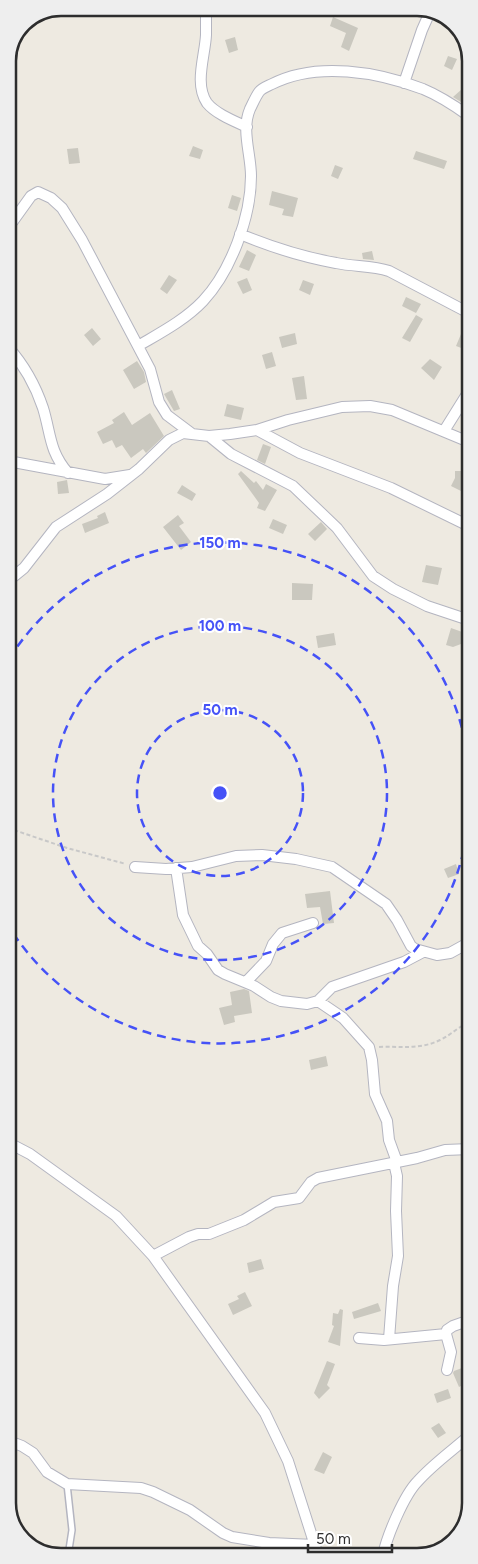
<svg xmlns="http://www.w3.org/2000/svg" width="478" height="1564" font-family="Figtree,sans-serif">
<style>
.building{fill:#cac8bf}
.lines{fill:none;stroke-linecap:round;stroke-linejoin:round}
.service-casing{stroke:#b4b5c0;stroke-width:8}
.minor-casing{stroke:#b4b5c0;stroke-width:12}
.path{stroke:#c8c8c8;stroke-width:2;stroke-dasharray:4 2.5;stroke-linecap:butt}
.service{stroke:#fff;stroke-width:5}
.minor{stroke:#fff;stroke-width:10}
.ring{fill:none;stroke:#4552f7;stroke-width:2.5;stroke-dasharray:9 6}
.rim{fill:none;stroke:#2d2d2d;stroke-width:2.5}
.centre{fill:#4552f7;stroke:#fff;stroke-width:2.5}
.ring-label{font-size:15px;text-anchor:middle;font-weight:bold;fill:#4552f7;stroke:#fff;stroke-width:4;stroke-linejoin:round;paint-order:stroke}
</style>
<rect width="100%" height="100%" fill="#eeeae1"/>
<path class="building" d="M333 17 358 28 349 51 341 47 346 33 330 26Z
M235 37 238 50 229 53 225 40Z
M448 56 457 59 452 70 444 66Z
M462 89 468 96 464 100 467 104 466 105 453 97Z
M193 146 203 150 200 159 189 156Z
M78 148 80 163 69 164 67 149Z
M416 151 447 161 444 169 413 159Z
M335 165 343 168 338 179 331 176Z
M272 191 298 198 293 217 282 215 284 209 269 205Z
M232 195 241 198 237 211 228 208Z
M247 250 256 255 249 271 239 267Z
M372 251 374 260 363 259 362 253Z
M169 275 177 280 167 294 160 289Z
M247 278 252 290 243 294 237 282Z
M303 280 314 284 310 295 299 290Z
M406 297 421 304 416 313 402 306Z
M416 315 423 319 410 342 402 338Z
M92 328 101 339 93 346 84 335Z
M295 333 297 344 282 348 279 337Z
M461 334 469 337 464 349 456 346Z
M272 352 276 366 266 369 262 355Z
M430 359 442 367 434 380 421 368Z
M137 361 144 372 146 382 134 389 123 370Z
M304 376 307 399 296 400 292 378Z
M172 390 180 409 174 411 164 394Z
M227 404 244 408 241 420 224 416Z
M124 412 132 425 150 413 164 436 146 453 143 449 131 458 122 445 116 448 112 440 103 444 97 432 114 423 112 420Z
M263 444 271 447 265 464 257 460Z
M241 471 254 483 256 481 263 490 266 484 277 490 265 511 257 508 259 503 238 474Z
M455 471H468V483L463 492 451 486 455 478Z
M67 480 69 493 58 494 57 482Z
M182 485 196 494 192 501 177 493Z
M105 512 109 523 85 533 82 524 98 518 97 516Z
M178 515 184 523 179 526 191 542 181 550 163 527Z
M273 519 287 525 283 534 269 528Z
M321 522 327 529 315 541 308 534Z
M426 565 442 568 438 585 422 582Z
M292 583 313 584 312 600H292Z
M451 628 465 633 461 644 453 647 446 645Z
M334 633 336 645 318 648 316 636Z
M456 864 459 874 448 878 444 869Z
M330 891 334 923 323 924 320 907 307 908 305 894Z
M244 989 249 991 252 1013 234 1016 235 1022 224 1025 219 1008 232 1005 230 992Z
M326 1056 328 1066 311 1070 309 1060Z
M261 1259 264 1269 249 1273 247 1263Z
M245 1292 252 1306 233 1315 228 1304 239 1299 237 1296Z
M378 1303 381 1311 354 1319 352 1312Z
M340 1309 343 1310 340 1346 328 1342 334 1326 332 1325 333 1313 338 1314Z
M327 1361 335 1364 327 1385 330 1388 319 1399 314 1393Z
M462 1368 469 1382 459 1387 453 1373 454 1371Z
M448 1389 451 1398 437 1403 434 1394Z
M439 1423 446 1433 438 1438 431 1428Z
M323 1452 332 1457 324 1474 314 1470Z"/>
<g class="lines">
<g class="service-casing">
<path id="service" d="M67 1484 72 1530 68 1556"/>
</g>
<g class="minor-casing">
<path id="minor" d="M206 8C206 17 206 26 206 35 205 56 194 84 207 103 216 114 234 121 247 127
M404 83 422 30 430 12
M8 228 31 196 38 192 51 198 62 208 82 240 150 369 159 402 167 415 191 433
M240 234C271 247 303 257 336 263 355 267 372 265 389 271L469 313
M138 346C160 333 185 320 203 301 231 271 251 217 251 176 251 154 241 130 250 109 253 103 256 96 259 92 262 88 268 86 272 84 317 61 378 72 423 89 440 96 455 106 469 116
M8 347C24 365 35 384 43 408 51 434 49 451 68 473
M257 430 300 453 391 488 469 526
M444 431 469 391
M209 436 231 454 293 486 337 528 373 576 393 589 427 606 469 620
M8 461 105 479 130 475
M8 581 24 568 56 527 107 494 139 469 169 440 183 433 209 436 230 434 257 430 288 420 342 407 370 406 392 410 469 442
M135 867 166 869 192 867 236 856 262 855 296 859 332 867 386 904 397 920 411 946 415 949 437 955 450 953 470 942
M176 868 183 915 198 946 207 954 218 970 225 974 254 986 271 997 281 1001 307 1004 318 1001 332 987 404 962 423 952
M246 982 266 961 273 944 282 933 313 923
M318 1001 343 1018 369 1047 372 1060 375 1094 387 1121 389 1140 397 1162
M9 1143 30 1154 116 1216 153 1256 265 1413 288 1461 318 1555
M153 1256 189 1237 198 1234H209L244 1220 274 1202 299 1198 311 1182 318 1178 417 1158 445 1150 470 1149
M359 1338 384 1340 446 1334
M389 1339 393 1286 398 1256 396 1211 397 1176 394 1163
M447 1370 451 1352 446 1334 447 1330 453 1326 470 1320
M9 1441 22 1446 33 1453 47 1472 67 1484 141 1488 153 1492 190 1510 223 1533 232 1537 269 1543 315 1545
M383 1555C387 1536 404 1495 418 1481 433 1464 453 1450 470 1435
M421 1555 433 1553"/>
</g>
<path class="path" d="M8 828 67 848 126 864
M379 1047C400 1046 420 1050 440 1040 451 1035 459 1026 470 1022"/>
<use href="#service" class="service"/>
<use href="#minor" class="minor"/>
</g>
<g class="ring">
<circle cx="220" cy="793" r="83"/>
<circle cx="220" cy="793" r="167"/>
<path d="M470 806A250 250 0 0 1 9 927M9 659A250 250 0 0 1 470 778"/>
</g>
<path d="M0 0H478V1564H0ZM61 16H417A45 45 0 0 1 462 61V1503A45 45 0 0 1 417 1548H61A45 45 0 0 1 16 1503V61A45 45 0 0 1 61 16Z" fill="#eee" fill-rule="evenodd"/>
<path class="rim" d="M61 16H417A45 45 0 0 1 462 61V1503A45 45 0 0 1 417 1548H61A45 45 0 0 1 16 1503V61A45 45 0 0 1 61 16Z"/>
<circle cx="220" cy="793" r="8" class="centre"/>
<g class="ring-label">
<text x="220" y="548">150 m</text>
<text x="220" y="631">100 m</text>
<text x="220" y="715">50 m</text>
</g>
<path d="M308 1544v8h84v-8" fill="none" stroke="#2d2d2d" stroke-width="2.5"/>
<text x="316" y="1544" font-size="15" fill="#2d2d2d" stroke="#ffffff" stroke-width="4" paint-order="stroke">50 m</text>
</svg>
